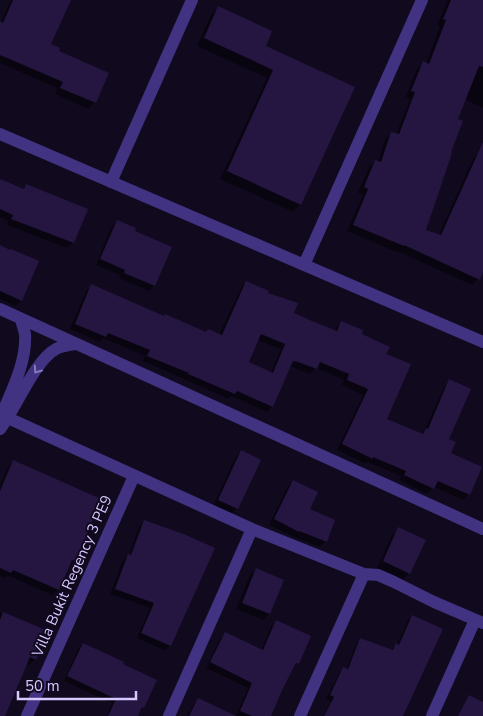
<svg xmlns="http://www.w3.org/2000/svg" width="483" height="716" font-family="'Nunito Sans',sans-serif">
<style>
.shadow{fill:#0007;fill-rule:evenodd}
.building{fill:#251541;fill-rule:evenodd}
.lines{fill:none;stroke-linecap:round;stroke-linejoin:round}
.minor{stroke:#413282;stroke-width:12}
.oneway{stroke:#8476ba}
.labels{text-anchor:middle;stroke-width:4;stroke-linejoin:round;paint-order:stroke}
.street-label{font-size:15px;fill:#d7c8ff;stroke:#110a1f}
</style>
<rect width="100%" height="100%" fill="#110a1f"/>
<path class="shadow" d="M11 0H69L50 44 57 52 107 73 94 103 88 109 55 94 57 88 0 63V24Z
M448 0H483V108L464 99 456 120 449 153 425 230 438 236 474 157 483 149V269L478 279 472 285 397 251 396 252 347 231 363 195 358 193 369 167 375 161 378 162 385 139 392 133 396 135 410 99 406 97 417 69 424 63 426 64 440 26 437 25Z
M218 8 264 46 353 87 300 204 293 212 220 179 267 78 197 46 211 15Z
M0 180 22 190 27 185 87 209 73 243 67 248 7 225 8 221 0 217Z
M117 222 154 286 149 291 119 278 120 275 96 265 111 227Z
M0 246 21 300 16 306 0 299Z
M246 282 266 294 293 313 334 331 336 328 341 322 360 335 385 354V419L421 434 424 431 444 387 450 381 447 439 449 454 469 494 463 500 434 487 427 494 399 480 401 476 367 462 366 464 337 450 363 395 342 385 344 380 316 368 310 374 289 366 272 406 267 412 231 396 229 399 143 361 145 356 103 338 100 342 70 329 86 291 92 286 164 317 205 333 219 335 241 288ZM257 340 281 349 271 373 247 363Z
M241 452 237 508 231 514 213 506 235 458Z
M13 461 74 561 68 566 58 590 52 595 7 575 4 578 0 576V485L8 467Z
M293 482 326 541 320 547 292 536 269 525 287 487Z
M144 522 214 549 170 645 165 651 137 638 150 608 110 594 123 560 129 555 139 527Z
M399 529 409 573 403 580 377 568 392 535Z
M256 569 283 580 269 614 263 620 236 609 250 575Z
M0 612 47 632 35 659 29 665 26 664 4 716H0Z
M413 616 405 710H406L403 716H323L331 702 326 699 340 672 344 668 346 670 356 644 360 640 391 651 396 645H397L408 620Z
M276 622 298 663 293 668 282 688 270 716H236L248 688 206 668 220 639 225 634 261 651 271 627Z
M83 644 143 707 139 712 137 716H107L112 703 64 681 78 649Z
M198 700 233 716H187L193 705Z"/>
<path class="building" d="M13 0H71L51 44 60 48 59 51 109 73 96 103 60 88 63 82 0 55V21L3 23Z
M451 0H483V67L479 66 458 119 463 121 451 152 452 153 426 230 441 235 483 142V272L480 280 404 245V246L353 225 368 189 364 187 375 160 381 162 391 132 399 134 415 92 411 91 423 61 429 64 446 20 443 19Z
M218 6 272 31 266 46 355 87 301 205 227 171 273 70 204 38Z
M0 179 24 189 26 184 88 209 74 243 11 219 13 215 0 209Z
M117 220 136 228 135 231 172 247 155 286 124 273 125 270 100 259Z
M0 245 10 250 11 249 39 261 22 301 0 291Z
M246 281 269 291 268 293 298 303 294 313 312 321 337 331 341 321 363 330 362 334 390 347 386 354 411 364 387 419 423 434 426 428 428 429 449 379 471 389 449 439 456 442 451 453 482 467 470 495 438 481 434 489 404 475 406 471 373 457V459L342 444 368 389 347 380 349 374 320 362 317 369 295 361V362L293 361 273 407 237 391 235 394 188 374 189 373 147 356 150 350 108 333 106 337 75 324 91 284 164 316 165 314 206 332 208 329 222 335ZM261 334 285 344 273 373 249 362Z
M241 450 261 460 238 509 218 500Z
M13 460 101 499 76 562 72 560 59 590 13 570 11 573 0 568V491Z
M293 480 318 492 310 509 335 520 327 542 299 531V532L274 519Z
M144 520 186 535 215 548 171 646 141 633 154 603 115 589 128 554 131 555Z
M398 527 426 540 410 574 383 561Z
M256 568 284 580 270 614 242 603Z
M3 612 48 631 36 660 30 657 5 716H0V620Z
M412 615 443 629 403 716H324L334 697 330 695 343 667 348 669 360 638 393 650 396 643 399 645Z
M276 620 311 636 299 664 296 663 283 688 271 716H252L240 711 252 683 210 662 225 632 263 650Z
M83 643 124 662 123 664 157 680 144 708 142 707 138 716H108L116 699 67 676Z
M469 695 483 702V716H458Z
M198 698 236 716H189Z"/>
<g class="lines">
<path class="minor" d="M0 134 483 342
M111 182 192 0
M304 265 422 0
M0 309 483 529
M0 413 8 418 252 529 364 574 378 575 394 582 434 602 483 623
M1 420 2 414C12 390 27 361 25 334 24 329 22 324 21 319
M0 429C16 408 35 360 56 349 61 346 69 345 75 344
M27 716 134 476
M169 716 252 529
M300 716 364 574
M432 716 475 620"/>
</g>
<defs><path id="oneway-chevron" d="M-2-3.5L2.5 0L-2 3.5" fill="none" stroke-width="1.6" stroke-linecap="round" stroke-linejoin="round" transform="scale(1.25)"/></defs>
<use class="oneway" href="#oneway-chevron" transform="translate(37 370) rotate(125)"/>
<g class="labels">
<g class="street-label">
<text transform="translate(72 576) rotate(-66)" y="5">Villa Bukit Regency 3 PE9</text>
</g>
</g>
<path d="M18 691v8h118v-8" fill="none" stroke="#d7c8ff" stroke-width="2.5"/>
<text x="25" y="691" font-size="15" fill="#d7c8ff" stroke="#110a1f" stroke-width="4" paint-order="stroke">50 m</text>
</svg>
